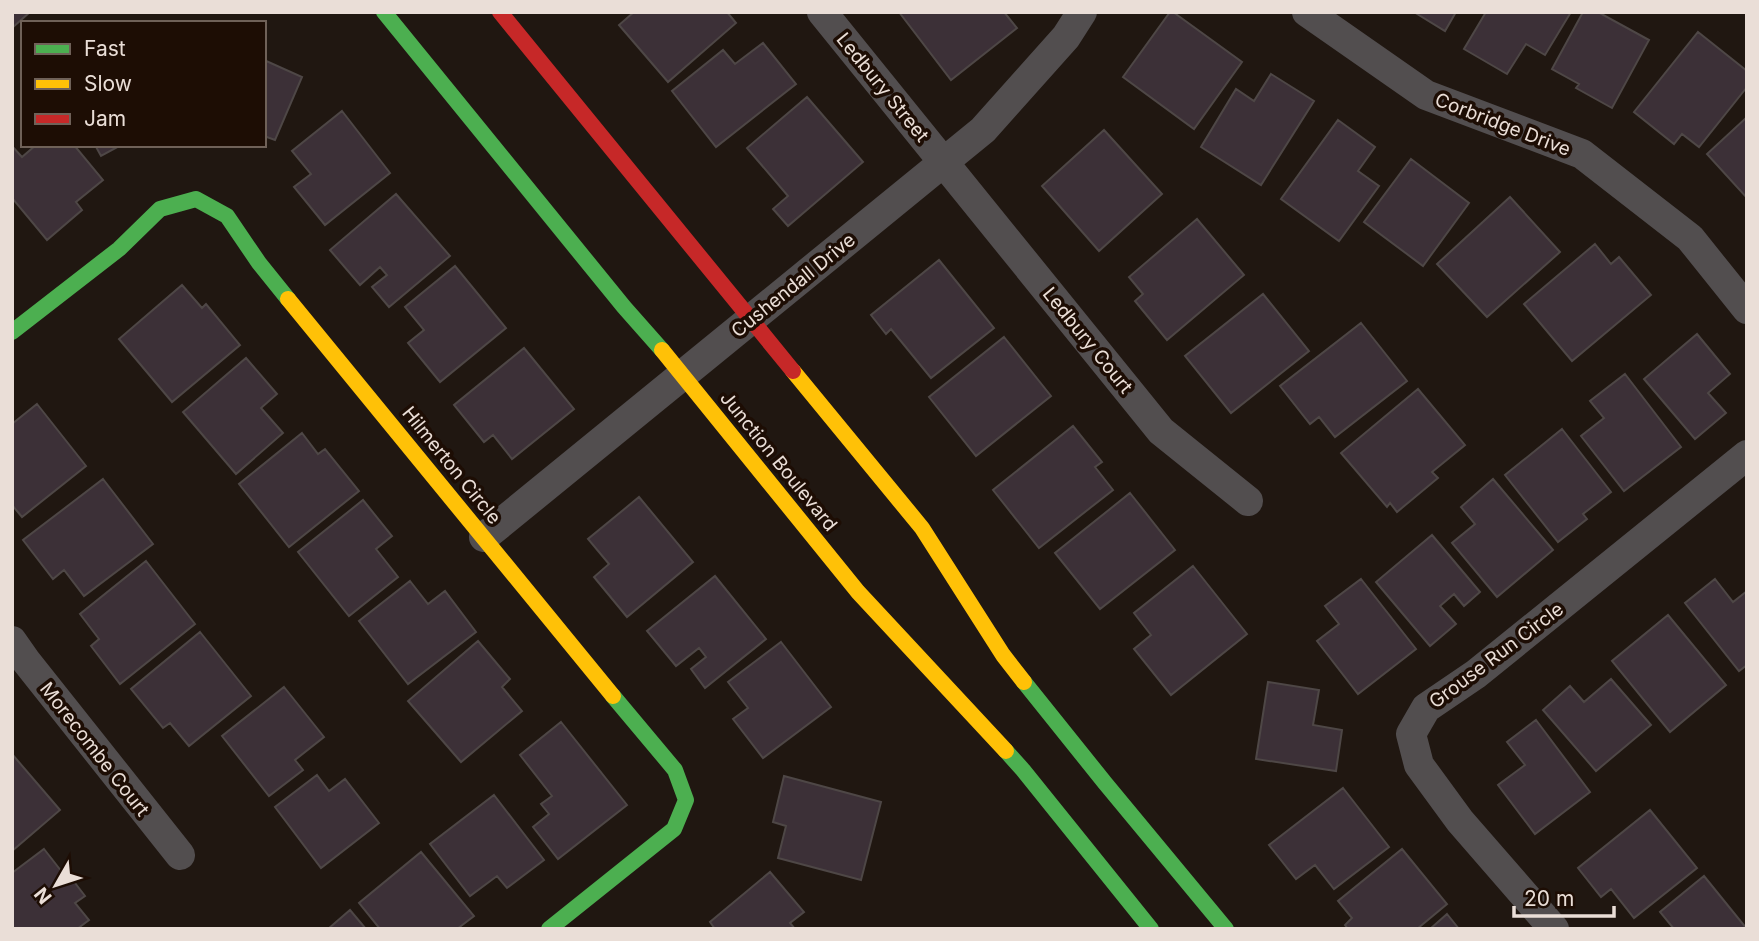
<svg xmlns="http://www.w3.org/2000/svg" width="1759" height="941" font-family="Inter,sans-serif">
<style>
.building{fill:#3c3037;stroke:#4e4746;stroke-width:2}
.lines{fill:none;stroke-linecap:round;stroke-linejoin:round}
.street{stroke:#524e4f;stroke-width:30}
.fast{stroke:#4caf50;stroke-width:16}
.slow{stroke:#ffc107;stroke-width:16}
.jam{stroke:#c62828;stroke-width:16}
.labels{text-anchor:middle;stroke-width:7;stroke-linejoin:round;paint-order:stroke}
.street-label{font-size:19px;fill:#eaded7;stroke:#1d0d04}
</style>
<rect width="100%" height="100%" fill="#201711"/>
<path class="building" d="M12 12H30L12 28Z
M634 12H727L736 23 668 82 619 25Z
M899 12H1004L1017 28 951 80Z
M1170 12H1173L1242 62 1194 129 1123 77Z
M1414 12H1456L1445 31Z
M1486 12H1571L1545 55 1526 44 1507 74 1464 49Z
M1583 12H1598L1649 40 1612 108 1576 88 1579 84 1552 69Z
M1698 32 1747 71V87L1699 147 1682 134 1674 144 1634 112Z
M763 43 796 84 716 147 672 91 723 50 735 64Z
M264 60 302 77 275 140 264 136Z
M1271 74 1314 101 1261 185 1201 147 1236 89 1254 101Z
M807 97 863 162 788 226 773 209 788 196 747 148Z
M342 111 390 173 325 225 294 187 311 174 292 151Z
M1747 117V198L1707 154Z
M1338 120 1375 147 1358 171 1379 186 1339 241 1281 199Z
M1104 130 1162 194 1099 251 1042 186Z
M36 145H74L103 180 76 202 82 210 47 240 12 198V146L22 157Z
M95 145H121L101 156Z
M1411 159 1469 203 1423 266 1364 222Z
M396 194 450 256 389 307 372 287 387 275 380 267 360 285 330 250Z
M1510 197 1560 252 1487 317 1437 264Z
M1197 219 1244 275 1167 340 1135 301 1143 294 1129 277Z
M1595 244 1611 264 1619 257 1651 295 1572 361 1524 304Z
M939 260 994 328 931 378 891 329 886 334 871 315Z
M455 266 506 328 440 382 408 343 424 330 405 307Z
M182 285 202 308 206 304 240 345 172 402 119 339Z
M1263 294 1309 351 1231 413 1185 356Z
M1361 323 1407 381 1335 437 1319 417 1310 424 1280 386Z
M1697 334 1730 374 1708 393 1726 413 1695 439 1644 379Z
M1004 337 1051 396 976 456 929 397Z
M524 348 574 409 512 459 493 435 484 442 454 405Z
M246 358 277 394 261 408 283 433 236 474 183 412Z
M1625 374 1681 447 1624 491 1581 436 1604 418 1590 401Z
M1418 389 1465 445 1432 472 1438 478 1397 512 1390 503 1387 507 1341 453Z
M37 404 86 466 22 517 12 505V424Z
M1073 426 1102 462 1095 467 1113 490 1039 548 993 490Z
M1562 429 1611 492 1583 514 1587 519 1558 542 1505 475Z
M302 433 318 454 325 449 359 491 289 547 239 484Z
M103 479 153 544 84 596 64 570 53 579 23 540Z
M1493 479 1553 550 1497 597 1452 543 1475 524 1461 507Z
M1130 493 1175 550 1100 609 1055 553Z
M639 497 693 562 627 617 594 577 609 564 588 539Z
M363 500 392 536 376 549 398 577 349 616 298 552Z
M1432 535 1480 592 1464 606 1454 594 1440 606 1456 624 1430 646 1376 582Z
M146 561 195 624 120 684 91 646 99 639 80 614Z
M1193 566 1247 634 1171 695 1134 649 1151 635 1134 613Z
M715 576 766 639 705 688 691 669 706 657 699 648 676 666 647 631Z
M1361 579 1416 649 1358 694 1317 641 1339 624 1325 606Z
M1715 579 1733 602 1747 591V665L1739 671 1685 603Z
M410 581 428 604 445 591 476 632 408 684 359 621Z
M1668 615 1726 685 1670 732 1612 661Z
M200 632 251 696 189 746 170 723 163 728 131 689Z
M478 641 510 679 502 687 522 711 461 762 408 701Z
M781 642 831 707 763 758 733 719 748 708 728 682Z
M1611 679 1651 725 1596 771 1543 710 1570 686 1584 702Z
M1268 682 1319 690 1313 725 1342 730 1336 771 1256 759Z
M284 687 324 737 295 760 303 770 269 796 222 736Z
M1536 720 1590 792 1535 834 1498 785 1525 765 1507 742Z
M561 722 627 805 558 859 533 827 549 814 541 804 552 796 520 755Z
M12 754 60 810 12 851Z
M317 775 329 791 345 779 379 823 321 868 275 807Z
M784 776 881 802 861 880 778 858 786 826 773 822Z
M1343 788 1389 847 1334 889 1315 865 1296 879 1269 845Z
M494 795 544 860 507 888 497 876 470 896 430 844Z
M1650 810 1697 868 1634 918 1611 889 1601 897 1578 868Z
M44 849 62 872 65 870 85 896 75 903 89 920 77 929H12V873Z
M1402 849 1447 904 1417 929H1348L1345 925 1352 918 1338 901Z
M421 852 474 916 457 929H380L359 903Z
M770 872 804 912 790 923 795 929H715L710 922Z
M1704 876 1747 929H1674L1660 912Z
M350 910 366 929H328Z
M1447 914 1459 929H1430Z"/>
<g class="lines">
<path class="street" d="M822 12 1161 431 1248 501
M1307 12 1426 95 1582 154 1690 238 1747 309
M484 537 983 130 1066 37 1082 12
M12 641 26 661 180 855
M1554 929 1460 821 1419 765 1411 734 1426 708 1476 674 1747 455"/>
<path class="fast" d="M384 12 624 307 662 350
M12 332 119 249 160 209 196 199 227 216 259 263 288 299
M1024 682 1105 783 1226 929
M1006 751 1023 770 1151 929
M549 929 674 829 686 800 675 770 613 696"/>
<path class="slow" d="M288 299 613 696
M662 350 858 592 1006 751
M793 371 922 528 1003 655 1024 682"/>
<path class="jam" d="M500 12 793 371"/>
</g>
<g class="labels">
<g class="street-label">
<text transform="translate(883 87) rotate(51)" y="7">Ledbury Street</text>
<text transform="translate(1503 124) rotate(21)" y="7">Corbridge Drive</text>
<text transform="translate(793 285) rotate(-39)" y="7">Cushendall Drive</text>
<text transform="translate(1088 340) rotate(51)" y="7">Ledbury Court</text>
<text transform="translate(779 461) rotate(51)" y="7">Junction Boulevard</text>
<text transform="translate(452 465) rotate(51)" y="7">Hilmerton Circle</text>
<text transform="translate(1496 655) rotate(-37)" y="7">Grouse Run Circle</text>
<text transform="translate(95 749) rotate(52)" y="7">Morecombe Court</text>
</g>
</g>
<rect width="1759" height="941" fill="none" stroke="#eaded7" stroke-width="28"/>
<rect x="21" y="21" width="245" height="126" fill="#1d0d04" stroke="#6f6158" stroke-width="2"/>
<rect x="35" y="44" width="35" height="10" fill="#4caf50" stroke="#6f6158" stroke-width="2"/>
<text x="84" y="56" font-size="21" fill="#eaded7">Fast</text>
<rect x="35" y="79" width="35" height="10" fill="#ffc107" stroke="#6f6158" stroke-width="2"/>
<text x="84" y="91" font-size="21" fill="#eaded7">Slow</text>
<rect x="35" y="114" width="35" height="10" fill="#c62828" stroke="#6f6158" stroke-width="2"/>
<text x="84" y="126" font-size="21" fill="#eaded7">Jam</text>
<g transform="translate(56 885) rotate(231)" stroke="#1d0d04" stroke-width="5" paint-order="stroke">
<path d="M0-5L12 26L0 18L-12 26Z" fill="#eaded7"/>
<text y="-10" font-size="19" font-weight="bold" text-anchor="middle" fill="#eaded7">N</text>
</g>
<path d="M1514 906v10h100v-10" fill="none" stroke="#eaded7" stroke-width="3.5"/>
<text x="1524" y="906" font-size="21" fill="#eaded7" stroke="#1d0d04" stroke-width="5" paint-order="stroke">20 m</text>
</svg>
